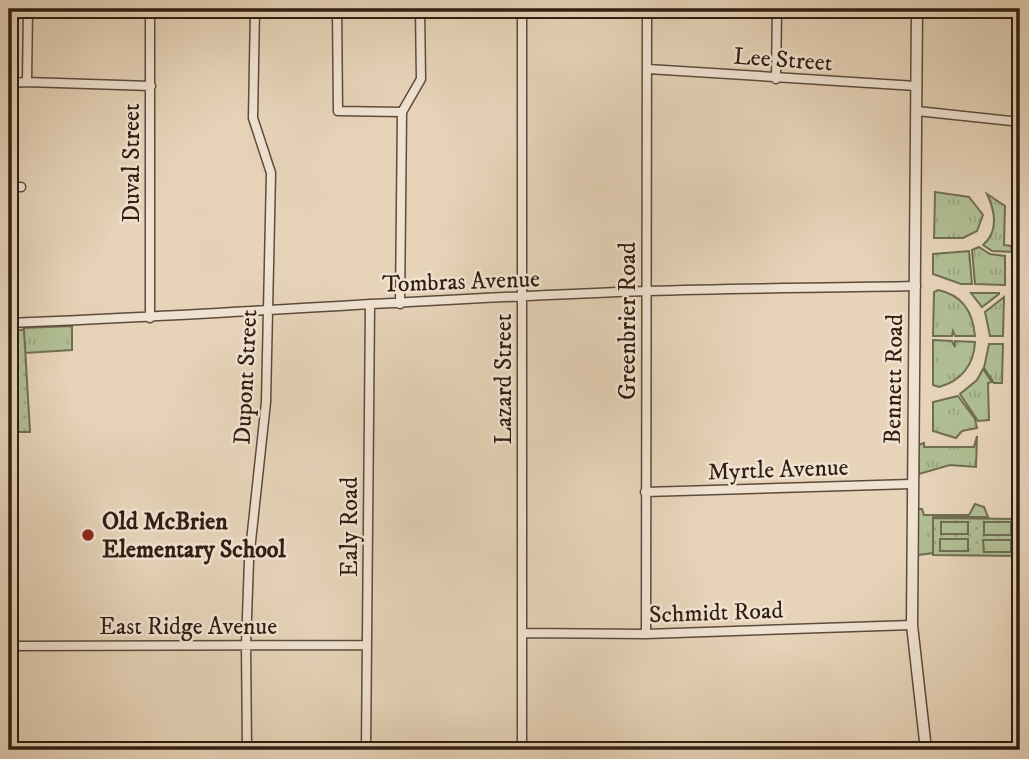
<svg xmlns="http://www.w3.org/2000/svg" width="1029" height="759" font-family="'IM FELL DW Pica',serif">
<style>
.grass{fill:url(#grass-tufts);stroke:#706e52;stroke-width:2}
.park{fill:url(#park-dots);stroke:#706e52;stroke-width:2}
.pitch{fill:#b0be93;stroke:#706e52;stroke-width:2}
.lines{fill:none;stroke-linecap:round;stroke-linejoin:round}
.minor-casing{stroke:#5e4b3b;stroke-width:11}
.tertiary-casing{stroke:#5e4b3b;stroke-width:13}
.minor{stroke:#efe2d1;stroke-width:8}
.tertiary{stroke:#efe2d1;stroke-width:10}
.poi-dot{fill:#8f2418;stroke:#efe2d1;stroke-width:2.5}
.labels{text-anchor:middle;stroke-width:5;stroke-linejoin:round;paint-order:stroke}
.street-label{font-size:24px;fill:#311e11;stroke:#efe2d1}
.poi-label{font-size:24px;font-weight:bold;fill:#311e11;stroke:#efe2d1;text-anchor:start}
</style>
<defs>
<pattern id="grass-tufts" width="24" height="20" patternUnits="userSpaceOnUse" patternTransform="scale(1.75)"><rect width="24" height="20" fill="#b0be93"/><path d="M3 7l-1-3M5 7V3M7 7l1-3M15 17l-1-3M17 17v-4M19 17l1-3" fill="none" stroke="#98a37e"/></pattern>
<pattern id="park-dots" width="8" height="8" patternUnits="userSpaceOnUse" patternTransform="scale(1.75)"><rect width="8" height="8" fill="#b0be93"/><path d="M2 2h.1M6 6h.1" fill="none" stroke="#98a37e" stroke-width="1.8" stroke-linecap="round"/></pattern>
</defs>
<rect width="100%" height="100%" fill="#e6d3b8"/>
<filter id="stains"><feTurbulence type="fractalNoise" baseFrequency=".00286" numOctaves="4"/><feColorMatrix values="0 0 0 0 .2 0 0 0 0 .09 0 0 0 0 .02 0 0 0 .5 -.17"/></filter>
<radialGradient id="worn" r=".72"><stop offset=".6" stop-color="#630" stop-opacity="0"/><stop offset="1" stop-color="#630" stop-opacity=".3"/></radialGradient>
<path class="grass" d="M935 192 969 197 983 215 977 231 963 238H934Z
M987 194 1005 206 1004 245 1011 246 1012 252 992 251 983 245C999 231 995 211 987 194Z
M979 247 990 254 1005 256V285L975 284 972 250Z
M969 251 972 284H961L933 274V254Z
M938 290C963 295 973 312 975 336H955L953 331 952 336H933L934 292Z
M971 293H999V294L982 307Z
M1004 297 1003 336H990L985 312Z
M72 326V350L25 353 23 328Z
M933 340 952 341 955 347V341L975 342C974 365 961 381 939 387L933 385Z
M989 344H1003L1002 383H994L984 368Z
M983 369 992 382 988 383 989 420 978 421 960 394 977 380Z
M958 396 975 419 977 428 962 431 956 438 933 431V402Z
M977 436 976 467 950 465 919 474 918 445 924 443V447H974Z
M975 504 984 507 988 517H933V553L918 555V509H922L924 515H969Z"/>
<path class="park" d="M9 330H24L30 432H9Z
M933 518 1018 519V556L933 555Z"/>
<path class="pitch" d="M941 522H968V534H941Z
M984 522H1011V535H984Z
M940 539H968V551H940Z
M983 540H1011V552H984Z"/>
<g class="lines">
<g class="minor-casing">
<path id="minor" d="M150 9V318
M337 9 338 111 402 112
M648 69 916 86
M776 79 777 9
M27 82 28 9
M9 93V83L27 82 151 86
M917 111 1020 122
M9 187H21
M400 304 402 112 421 79 420 9
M9 323C222 315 434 298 647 291 737 288 826 288 916 286
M645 492 911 484
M522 633 646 634 912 625
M646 634 647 9
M9 646 367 645
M247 750 246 645 249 560 266 402 271 173 253 118 255 9
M366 750 370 304
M522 750V9"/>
</g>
<g class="tertiary-casing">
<path id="tertiary" d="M917 9 912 625 926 750"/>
</g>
<use href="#minor" class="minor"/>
<use href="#tertiary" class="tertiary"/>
</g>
<circle class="poi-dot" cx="88" cy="535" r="7"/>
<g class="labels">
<g class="street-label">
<text transform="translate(783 59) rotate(4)" y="8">Lee Street</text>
<text transform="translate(131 163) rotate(-90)" y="8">Duval Street</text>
<text transform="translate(461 281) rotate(-2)" y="8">Tombras Avenue</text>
<text transform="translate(627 321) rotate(-90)" y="8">Greenbrier Road</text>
<text transform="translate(245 377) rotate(-87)" y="8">Dupont Street</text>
<text transform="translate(503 379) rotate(-90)" y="8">Lazard Street</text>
<text transform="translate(893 379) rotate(-89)" y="8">Bennett Road</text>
<text transform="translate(778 469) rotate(-2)" y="8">Myrtle Avenue</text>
<text transform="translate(349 527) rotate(-90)" y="8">Ealy Road</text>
<text transform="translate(716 612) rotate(-2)" y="8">Schmidt Road</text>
<text x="188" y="634">East Ridge Avenue</text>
</g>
<g class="poi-label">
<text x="102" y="529">Old McBrien<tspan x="102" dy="28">Elementary School</tspan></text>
</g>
</g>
<rect width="1029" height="759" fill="none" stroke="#e6d3b8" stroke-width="35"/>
<rect x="10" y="10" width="1008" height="738" fill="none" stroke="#311e11" stroke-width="3.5"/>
<rect x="18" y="18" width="994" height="724" fill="none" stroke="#311e11" stroke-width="2"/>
<rect width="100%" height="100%" filter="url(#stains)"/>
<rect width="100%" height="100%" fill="url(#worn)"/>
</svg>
